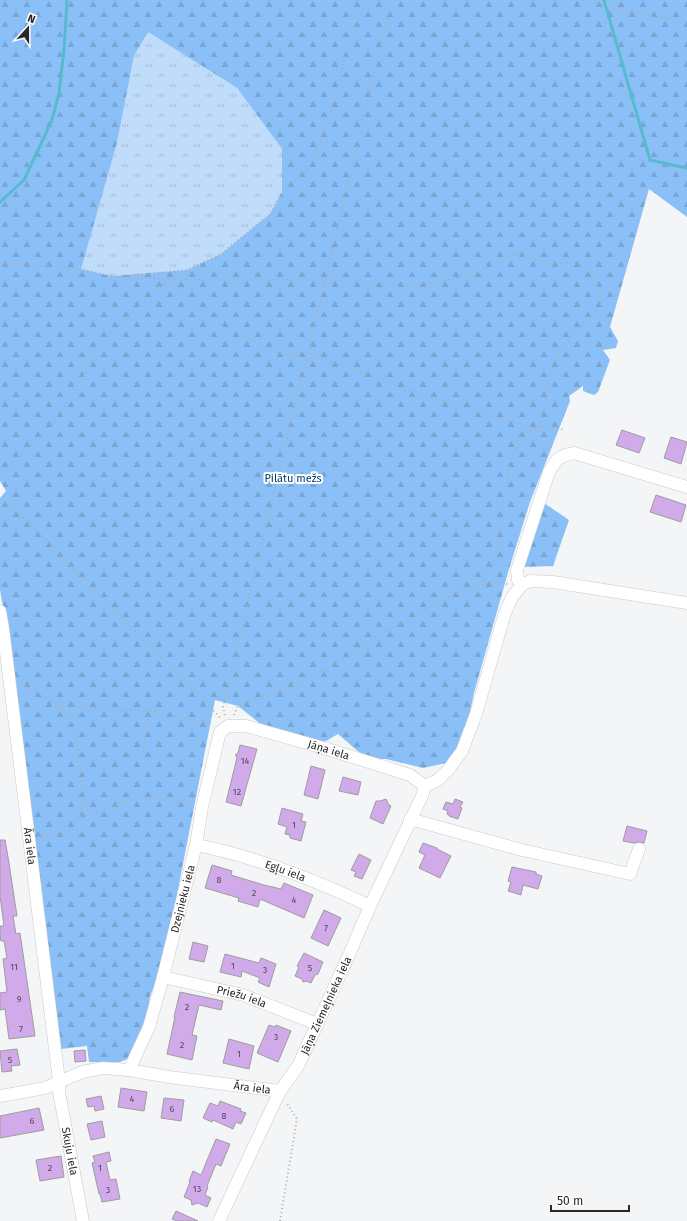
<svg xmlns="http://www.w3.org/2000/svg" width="687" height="1221" font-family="'Fira Sans',sans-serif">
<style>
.grass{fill:url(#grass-tufts)}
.forest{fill:url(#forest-firs);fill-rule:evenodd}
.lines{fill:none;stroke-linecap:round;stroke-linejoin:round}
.stream{stroke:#57bacf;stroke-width:3}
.building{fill:#d1aae9;stroke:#9d9d9e}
.minor-casing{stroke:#c9cacb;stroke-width:13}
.path{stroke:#adaeaf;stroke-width:2;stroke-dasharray:1 3;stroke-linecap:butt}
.minor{stroke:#fff;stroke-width:12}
.labels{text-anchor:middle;stroke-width:4;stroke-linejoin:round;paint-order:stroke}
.number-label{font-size:9px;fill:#524858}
.park-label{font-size:11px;fill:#003e6f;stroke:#fff}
.street-label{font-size:11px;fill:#272728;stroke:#fff}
</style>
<defs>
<pattern id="grass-tufts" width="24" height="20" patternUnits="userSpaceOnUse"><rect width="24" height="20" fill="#c0dcfb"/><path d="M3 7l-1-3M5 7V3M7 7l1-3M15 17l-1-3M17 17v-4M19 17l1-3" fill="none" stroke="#a5bdd7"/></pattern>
<pattern id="forest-firs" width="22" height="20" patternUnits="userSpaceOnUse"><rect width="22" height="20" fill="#8ac0f7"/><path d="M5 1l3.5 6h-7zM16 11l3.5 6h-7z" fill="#77a5d4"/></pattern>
</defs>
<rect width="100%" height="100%" fill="#f4f5f6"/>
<path class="grass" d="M148 32 237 88 282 149V192L270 214 221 254 187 270 111 276 80 269 117 143 134 56Z"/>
<path class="forest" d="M0 0H687V217L649 189 610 327 618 341 616 348 603 350 610 360 598 392 594 395 583 391V386L569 396 570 401 530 502 509 569 474 693 467 727 451 762 423 768 386 759H367L338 734 321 744 272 733 238 706 215 700 163 966 150 996 146 1030 132 1057 120 1062H89L87 1046 61 1049 7 629 0 590V498L6 491 0 481ZM148 32 237 88 282 149V192L270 214 221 254 187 270 111 276 81 269 117 143 134 56Z
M544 503 569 520 553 566 523 567Z"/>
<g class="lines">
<path class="stream" d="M604 0 650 160 687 168
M0 202 24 180 52 120 59 93 64 50 67 0"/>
</g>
<path class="building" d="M622 430 645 438 639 453 616 445Z
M671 437 687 442 681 464 664 458Z
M656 495 686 505 681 522 650 512Z
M240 745 257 749 241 806 226 802 235 766 237 757 235 755 238 753Z
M311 766 325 770 318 799 304 795Z
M343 777 361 782 358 795 339 791Z
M386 799 389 805 391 806 383 824 370 818 376 801H380Z
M455 799 463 802 460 807 462 808 458 819 449 816V815L447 814 448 811 443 809 446 802 453 804Z
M282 808 303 814 301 821 306 822 301 841 290 838V835L285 834 287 827 278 824Z
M627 826 647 831 644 843 638 842 634 843 623 841Z
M0 840H5L8 857 17 916H13L16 934 20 933 35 1036 9 1039 5 1009 0 1010V993L7 992 3 959 7 958 4 941H1L0 935V926H4L0 896Z
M423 843 437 848V849L451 856 440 878 419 868 425 855 419 852Z
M359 854 371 860 362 879 354 876 356 872 351 870Z
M212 865 232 871 231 875 264 885 281 889 284 883 313 895 304 918 260 899 258 907 238 901 239 898 205 888Z
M512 867 536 872V874L542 876 538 889 523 885 521 895 508 891 511 882 508 881Z
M324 910 341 918 328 946 311 938Z
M193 942 208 946 204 962 189 959Z
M304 953 323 962 318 974 315 975 311 983 306 981 303 982 302 979 295 976 299 967 297 966Z
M225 954 259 963 261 958 276 964 269 987 258 982 260 978 242 971 241 977 220 972Z
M180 992 223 1001 221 1010 199 1005 192 1035 197 1036 192 1060 167 1054 175 1017H174Z
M269 1025 275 1027 276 1025 291 1031 278 1062 257 1053Z
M229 1039 254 1046 249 1069 223 1063Z
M17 1049 20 1065 11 1066 12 1071 2 1072 0 1051Z
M85 1050 86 1061 75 1062 74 1051Z
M121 1088 147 1092 144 1111 118 1107Z
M101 1096 104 1109 95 1111 94 1106 88 1107 86 1099Z
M164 1098 184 1100 181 1121 161 1118Z
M220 1101 241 1109 240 1111 246 1113 241 1124 236 1122 233 1129 213 1120 212 1122 203 1118 210 1103 218 1106Z
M39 1108 44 1130 0 1138V1116Z
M102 1121 105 1137 91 1140 87 1124Z
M216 1139 230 1144 221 1166 216 1164 207 1186 208 1187 205 1195 211 1198 207 1207 198 1203 192 1205 191 1200 184 1197 190 1182 189 1181 193 1171 201 1175Z
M109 1152 111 1161 106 1162 110 1180 116 1179 120 1199 102 1202 100 1194H99L92 1163 95 1162 93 1156Z
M61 1156 64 1177 40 1181 36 1160Z
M176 1211 198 1221H177L172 1219Z"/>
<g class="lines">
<g class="minor-casing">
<g id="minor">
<path d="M522 585 518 580 517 570 549 472C557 459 558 456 574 453L687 487"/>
<path id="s1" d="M0 611 3 628 59 1081V1092L83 1221"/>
<path d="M425 786 438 780 448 770 462 751 476 714 504 616 512 597 522 585 530 581 553 582 687 603"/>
<path d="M410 819 522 850 630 874 639 849"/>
<path id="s2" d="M196 845C254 856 317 881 370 906"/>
<path id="s3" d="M163 977 243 995 317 1024"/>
<path id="s4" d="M129 1070 149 1027 163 977 196 845 202 807 220 732 228 726H246L324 748 410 775 425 786"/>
<path id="s5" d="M0 1096 45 1088 82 1072 103 1068 129 1070 169 1077 280 1091"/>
<path id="s6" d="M219 1221 280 1091 298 1066 349 955 370 906 422 796 425 786"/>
</g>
</g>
<path class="path" d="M583 0 687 24
M0 264 10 263 80 269 112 276
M122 276 187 270 221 254 270 214 282 192 307 171 326 128 343 64 363 8 372 0
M0 477 25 448 39 438 63 409 90 366 93 350 150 295 169 279 213 322 276 352 291 356 307 352 430 398 532 427 540 426 551 373 560 349 601 304 596 276 580 262 554 264 513 254 471 276 414 285 324 280 169 279 111 276
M0 503 13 506 146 643 189 683 220 718
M479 585 492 567 498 547 504 498 508 480 510 461 522 436 540 426 554 427 564 430
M21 683 60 706 148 711 213 724
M60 706 75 727 84 794 80 817
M225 715 223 707 392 0
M234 715 238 706 287 689 338 663 368 641 446 598 470 587 495 583 508 584
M143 760 148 711
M38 836 68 834 80 817 136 798 157 797 191 805
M280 1221 297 1119 286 1102"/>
<use href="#minor" class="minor"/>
</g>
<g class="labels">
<g class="number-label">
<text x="245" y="764">14</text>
<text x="237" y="795">12</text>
<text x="294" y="828">1</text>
<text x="219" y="883">8</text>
<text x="254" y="896">2</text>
<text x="294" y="903">4</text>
<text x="326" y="931">7</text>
<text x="233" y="969">1</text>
<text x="14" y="970">11</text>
<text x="310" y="971">5</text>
<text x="265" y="973">3</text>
<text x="19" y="1002">9</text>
<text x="187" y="1010">2</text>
<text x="21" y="1032">7</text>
<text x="276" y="1040">3</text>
<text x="182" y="1048">2</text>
<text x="239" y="1057">1</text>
<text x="10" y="1063">5</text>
<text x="132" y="1102">4</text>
<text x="172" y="1112">6</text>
<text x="224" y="1119">8</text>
<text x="32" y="1124">6</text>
<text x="50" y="1171">2</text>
<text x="100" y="1171">1</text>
<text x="197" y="1192">13</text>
<text x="108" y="1193">3</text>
</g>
<g class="park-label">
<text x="293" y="482">Pilātu mežs</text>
</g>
<g class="street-label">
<text dy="4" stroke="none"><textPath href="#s4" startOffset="465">Jāņa iela</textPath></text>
<text dy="4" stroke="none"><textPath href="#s1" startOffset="237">Āra iela</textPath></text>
<text dy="4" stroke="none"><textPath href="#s2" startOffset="93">Egļu iela</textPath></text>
<text dy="4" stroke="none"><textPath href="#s4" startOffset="180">Dzejnieku iela</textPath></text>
<text dy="4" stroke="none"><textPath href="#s3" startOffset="81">Priežu iela</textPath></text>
<text dy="4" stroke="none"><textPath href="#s6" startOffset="241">Jāņa Ziemeļnieka iela</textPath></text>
<text dy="4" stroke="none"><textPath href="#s5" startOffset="258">Āra iela</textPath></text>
<text dy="4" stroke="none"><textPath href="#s1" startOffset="545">Skuju iela</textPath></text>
</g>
</g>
<g transform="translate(28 28) rotate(21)" stroke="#ffffff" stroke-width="3" paint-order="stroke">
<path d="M0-3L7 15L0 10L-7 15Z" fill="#272728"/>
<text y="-6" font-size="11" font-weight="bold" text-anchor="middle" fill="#272728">N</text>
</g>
<path d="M551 1205v6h78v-6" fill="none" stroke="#272728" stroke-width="2"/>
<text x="557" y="1205" font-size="12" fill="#272728" stroke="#ffffff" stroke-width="3" paint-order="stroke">50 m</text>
</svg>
